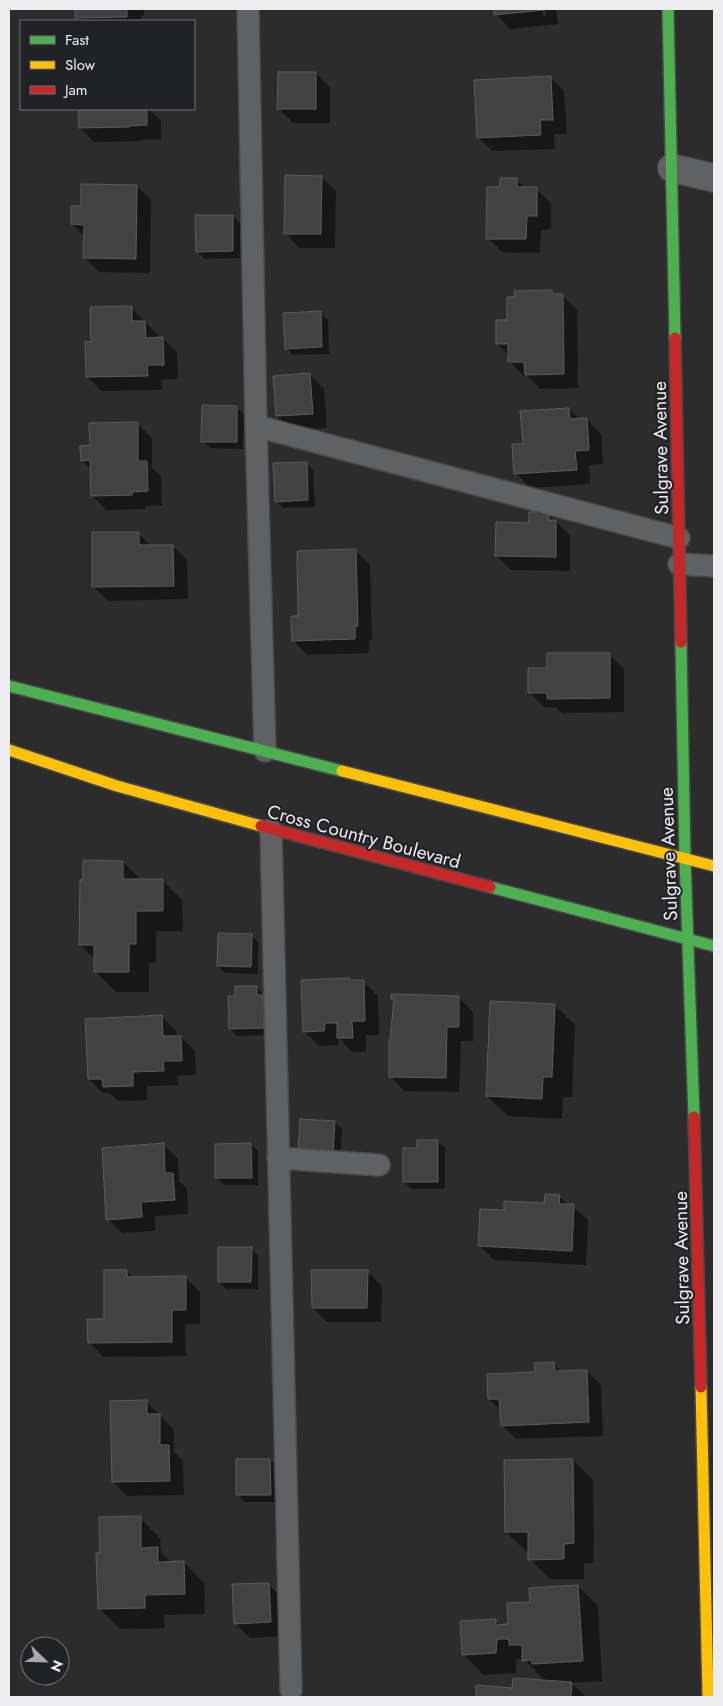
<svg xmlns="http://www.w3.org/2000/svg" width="723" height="1706" font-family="Jost,sans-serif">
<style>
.shadow{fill:#0007}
.building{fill:#424243;stroke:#5c5c5e}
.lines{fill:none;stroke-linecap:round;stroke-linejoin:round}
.lane-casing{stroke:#48484a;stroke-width:24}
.street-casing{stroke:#48484a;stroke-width:30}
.fast-casing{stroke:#48484a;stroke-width:14}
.slow-casing{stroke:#48484a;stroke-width:14}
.jam-casing{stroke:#48484a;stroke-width:14}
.lane{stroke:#606162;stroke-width:21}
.street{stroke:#606162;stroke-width:28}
.fast{stroke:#4caf50;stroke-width:11}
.slow{stroke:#ffc107;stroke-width:11}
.jam{stroke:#c62828;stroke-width:11}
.labels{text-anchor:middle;stroke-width:4;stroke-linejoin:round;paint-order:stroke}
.street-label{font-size:19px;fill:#ededf0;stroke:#212225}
</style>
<rect width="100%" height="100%" fill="#2c2c2d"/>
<path class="shadow" d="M76 9H144V16L141 15V21H80L77 18Z
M495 9H543V17L546 16 545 9H556L558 24 510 29 496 14Z
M316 73 330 88V123H293L278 108Z
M550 77 564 91 567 134H554L555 149 492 151 478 137Z
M80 109H149L161 121V139L143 140V141L94 142 80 128Z
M321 177 336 191 335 248H299L285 233Z
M516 179 525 188 536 189 551 203V229L541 230 540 253 502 252 488 238 501 188Z
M137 186 151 200 150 273 99 272 85 258 84 236 72 224 82 207Z
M232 216 240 223V258L204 259 197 251Z
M552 291 556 295 563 296 577 310 578 388 540 389 528 376H524L510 362V356L497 344Z
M131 307 159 336V338H163L177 353 178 379H161L162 390 102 391 87 377 92 343Z
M320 313 328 320 329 354 293 355 286 348Z
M310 375 324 389 327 428 291 430 277 416Z
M236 407 244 414 243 449 210 448 203 441Z
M569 409 579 420 587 419 601 434 603 464 589 465 590 484 530 488 516 473 524 445Z
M137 423 152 438V468L161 476 162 505 145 506 146 509 106 510 92 495 91 469 82 460 91 446Z
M306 463 313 470 315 507 283 508 276 501Z
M549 514 570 536V571L511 570 497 556 531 524Z
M139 534 151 546H173L187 560 188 599 108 601 94 587Z
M356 551 370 565 372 640H369V653L307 655 293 640Z
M609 654 624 669V712L562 713 556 707H544L529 692 548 669Z
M123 862 141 880H162L182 900 183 931H156V963H149V992H116L96 972V960L80 945 85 881Z
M251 935 258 942V974L225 973 218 966Z
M350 980 351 981H363L378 996 379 1035H366V1052H352L339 1038 338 1045 319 1046 304 1031Z
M257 987 270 1004 271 1035 237 1036 230 1029 236 997Z
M458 997 473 1011V1041H461L459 1092 404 1091 390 1076 395 1001 393 999Z
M555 1005 575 1025 572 1097H563L562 1119 508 1116 487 1096Z
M162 1017 176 1031 177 1037H181L195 1051 196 1075H177L178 1085 147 1086V1100L118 1101 110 1093H103L89 1079Z
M335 1122 342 1129 340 1162 300 1153Z
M438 1141 445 1148V1189H412L404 1182 418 1149Z
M250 1144 258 1151V1185H224L217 1178Z
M164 1145 178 1159 179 1181 187 1188 188 1214 155 1216V1231L122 1233 108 1219Z
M559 1196 568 1205 573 1206 588 1220 586 1265 494 1260 480 1246 505 1211 546 1204Z
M251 1248 258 1256V1289H226L219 1282Z
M127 1271 134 1278 185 1277 200 1292V1324H185L186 1356 103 1357 89 1342 105 1320Z
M367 1271 382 1286 381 1322H327L313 1308Z
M553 1363 562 1372 587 1371 601 1385 603 1436 516 1439 502 1425 501 1411 489 1399Z
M146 1401 174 1430V1452L183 1461 184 1495 127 1496 113 1482Z
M270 1460 277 1467 278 1502H245L238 1495Z
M573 1460 593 1480 594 1563H584V1579H550L530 1559V1552H527L506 1532Z
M140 1518 160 1538 161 1552 171 1563 184 1562 204 1583 205 1614 164 1615 165 1628 120 1629 99 1608 102 1554Z
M268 1584 283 1598 285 1636 250 1638 235 1623Z
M578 1586 598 1606 602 1681 571 1683 586 1697H477L478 1686 513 1689 545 1681 524 1659H516V1673L483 1675 463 1654 496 1621 501 1626H509L531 1603Z"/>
<path class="building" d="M75 9H127V17L75 18Z
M494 9H544V10L494 15Z
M278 72H316V109H277Z
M551 76 553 120H540L541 135 477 138 474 80Z
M78 109H147V125L129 126V127L79 128Z
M285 175 322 176 321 234H284Z
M500 178H517V187H537V216H527L526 239H486L487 187H500Z
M81 184 137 185 136 259 83 258 84 225 71 224V206H81Z
M195 215H233V251L196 252Z
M552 290 553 294H563L564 374 525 375 524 362H508V344H496V320H507V297H515L514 291Z
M132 306V321H145L146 338 163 337 164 365H147L148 376 86 377 85 341 91 342 90 307Z
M321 311 322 347 285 349 283 313Z
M310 373 313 414 276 416 273 376Z
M202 405 237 406V442H201Z
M569 408 570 419 587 418 589 450 575 451 577 470 514 474 512 444H523L520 411Z
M138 422V461H147L148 491 132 492V495L91 496 90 460 81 461 80 446 90 445 89 423Z
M307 462 308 500 275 502 273 463Z
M529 512H549V520H556V557L495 556 496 522 529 523Z
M92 532H139V545H173L174 586 92 587Z
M356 549 358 626H355V639L292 641 291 616H298L297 551Z
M547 653H610V698L547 699V693H528V668H547Z
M83 860 123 861V879H163V911H136V944H129V972H94V945H79L80 880H83Z
M218 933 252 934 251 967 217 966Z
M350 978V980H364L365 1021H352L353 1038H337V1023H325L324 1031 303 1032 301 980Z
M235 986H257V995H263L264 1028 229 1029 228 996H235Z
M391 994 459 996V1027H447L446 1078 389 1077V1040H390L394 999H391Z
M490 1001 555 1004 552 1077H543L542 1099 486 1096Z
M162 1015 163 1036H181L182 1061H163L164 1071 133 1072V1086L103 1087 102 1079H88L85 1019Z
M300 1119 335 1121 333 1155 298 1154Z
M417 1140H438V1182H403V1148H417Z
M164 1143 165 1173H173L175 1200 141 1202 142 1217 106 1220 102 1148Z
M251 1143 252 1178H215V1144Z
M545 1194 560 1195 559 1204H574L572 1251 478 1246 480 1209 504 1210V1201L544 1203Z
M218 1247H252L251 1282H218Z
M104 1270H127V1277L186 1276V1310H172V1342L88 1343 87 1319H104Z
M311 1270H368L367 1308H312Z
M554 1362 555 1371 587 1370 589 1422 501 1426 499 1399H488L487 1374 535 1372 534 1363Z
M147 1400V1414H160V1445H169L170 1481 112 1482 110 1401Z
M236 1459H270L271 1495H236Z
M573 1459 574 1543 564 1544V1559L528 1560V1532H505L504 1460Z
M141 1516V1548L158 1547V1562L184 1561 185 1594 145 1595V1608L98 1609 96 1553H100L99 1517Z
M269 1583 271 1622 234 1624 232 1584Z
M578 1585 583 1661 532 1664V1660L522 1661V1645H509V1639H497L496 1653 462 1655 460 1621 496 1619V1625L508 1624 507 1603 530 1602 529 1588Z
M513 1678 572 1682 571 1697H476V1685L512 1688Z"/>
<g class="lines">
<g class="lane-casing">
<path id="lane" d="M248 9 256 426 265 751
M256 426 679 538
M679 564 714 566
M271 830 291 1690
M278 1158 379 1165"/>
</g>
<g class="street-casing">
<path id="street" d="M672 168 714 178"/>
</g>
<g class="fast-casing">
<path id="fast" d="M668 9 675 338
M681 642 685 859 694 1117
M9 686 342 771
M490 887 714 946"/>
</g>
<g class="slow-casing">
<path id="slow" d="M9 750 117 786 261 826
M342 771 714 866
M701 1387 708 1697"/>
</g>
<g class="jam-casing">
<path id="jam" d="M675 338 681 642
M261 826 490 887
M694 1117 701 1387"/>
</g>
<use href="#lane" class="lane"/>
<use href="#street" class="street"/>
<use href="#fast" class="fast"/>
<use href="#slow" class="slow"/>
<use href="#jam" class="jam"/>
</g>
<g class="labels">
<g class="street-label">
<text transform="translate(660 448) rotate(-91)" y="7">Sulgrave Avenue</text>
<text transform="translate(364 836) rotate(15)" y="7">Cross Country Boulevard</text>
<text transform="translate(668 854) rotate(-92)" y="7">Sulgrave Avenue</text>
<text transform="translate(681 1258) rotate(-91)" y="7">Sulgrave Avenue</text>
</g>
</g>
<rect width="723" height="1706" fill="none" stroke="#ededf0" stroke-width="20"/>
<rect x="20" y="20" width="175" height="90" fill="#212225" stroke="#737376"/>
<rect x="30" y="36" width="25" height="8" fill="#4caf50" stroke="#737376"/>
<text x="65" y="45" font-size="15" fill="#ededf0">Fast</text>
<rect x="30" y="61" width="25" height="8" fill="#ffc107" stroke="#737376"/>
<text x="65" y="70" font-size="15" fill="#ededf0">Slow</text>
<rect x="30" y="86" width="25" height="8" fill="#c62828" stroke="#737376"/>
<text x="65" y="95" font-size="15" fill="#ededf0">Jam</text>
<g transform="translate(45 1661) rotate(113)"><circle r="24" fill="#212225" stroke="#737376"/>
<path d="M0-4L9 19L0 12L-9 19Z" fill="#a9a9ac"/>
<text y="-8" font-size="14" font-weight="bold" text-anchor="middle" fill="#ededf0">N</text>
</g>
</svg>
